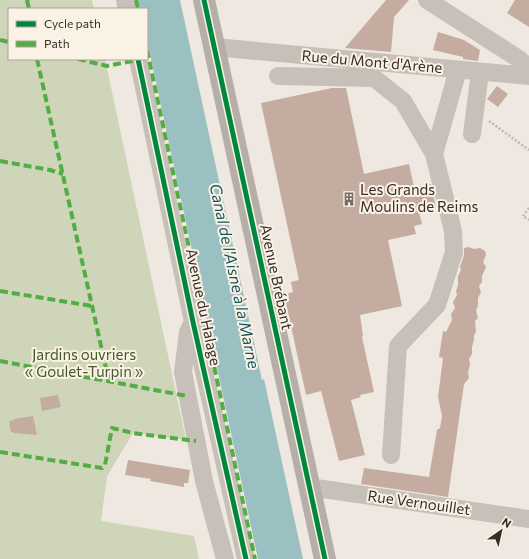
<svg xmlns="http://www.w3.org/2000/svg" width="529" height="559" font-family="Commissioner,sans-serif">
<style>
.green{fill:#ced5b8}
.water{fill:#9ac0c1}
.building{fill:#c4aca0}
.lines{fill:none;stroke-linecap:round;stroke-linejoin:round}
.path{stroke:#bfb8b1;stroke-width:2.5;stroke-dasharray:2 2;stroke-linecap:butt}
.minor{stroke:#c7c0b8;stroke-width:18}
.major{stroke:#b6aea8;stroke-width:22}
.quiet{stroke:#55ab44;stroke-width:4;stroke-dasharray:8 4;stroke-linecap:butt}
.cycleway-casing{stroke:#fbf2e6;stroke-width:8}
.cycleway{stroke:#00873e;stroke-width:5}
.labels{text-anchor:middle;stroke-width:4;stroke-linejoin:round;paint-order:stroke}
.street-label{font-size:15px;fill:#382d27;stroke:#fbf2e6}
.poi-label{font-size:15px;fill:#382d27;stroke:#fbf2e6;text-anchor:start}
.park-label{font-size:15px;fill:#455928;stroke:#fbf2e6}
.water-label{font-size:16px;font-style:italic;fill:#18575e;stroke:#fbf2e6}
</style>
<rect width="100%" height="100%" fill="#eee8e0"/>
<path class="green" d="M0 0H92L94 9H9V59H105L186 440 133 433 107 476 101 521 194 536 199 559H0Z"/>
<path class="water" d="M138 0H180L262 380 264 379 303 559H258L147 40V9H140Z"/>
<path class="building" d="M386 0H409L394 17 391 52 345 48Z
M515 0H529V27L507 13Z
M438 32 464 40 480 50 478 61 463 59V57L433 50Z
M497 86 508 94 498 107 487 99Z
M332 88H346L364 174 409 164 414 187 431 184 436 208 419 212 422 224 414 226 416 234 388 240 402 306 360 315 363 336 362 337 374 392 360 395 361 397 351 400 365 455 339 461 321 391 306 395 284 294 293 292 291 282 299 280 261 103Z
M468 247 474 249 480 248 485 251 486 255 483 262 486 267 482 276V282L479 286 481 292 478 298V306L476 310 478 318 475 321 476 332 474 335V340L472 347V354L469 359 470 365 468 372 469 378 464 384 448 497 361 484 364 468 429 477 437 430 440 428 442 416 438 397 443 358 439 357 443 331 446 332 452 320 451 314 455 308 453 302 457 295 456 291 458 285V276L461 270 460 267 464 255V248Z
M58 395 61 407 42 411 40 398Z
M33 416 37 435 13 433V432H11L9 421 14 420V419Z
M128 460 190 470 188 483H184V487L150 481 151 479 125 475Z"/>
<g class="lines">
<path class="path" d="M489 121 529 150
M529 208 523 216 529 220"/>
<path class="minor" d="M125 0 127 9
M427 0 519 59 529 68
M214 47 529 76
M138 59 193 322 246 559
M278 76 374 78 403 101 434 154
M472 134 480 72
M192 324 188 332 183 372 204 481 225 559
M391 455 398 346 437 305 454 252 453 231 434 154 458 70
M309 487 529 519"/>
<path class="major" d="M204 0 325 559"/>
<path class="quiet" d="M27 0 29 9
M136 0 138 9
M0 40 9 42
M147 50 255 559
M37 59 107 373 115 382
M78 59 107 66 138 60
M0 161 50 170 63 174
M0 291 92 306
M0 361 187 396
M0 452 102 468 105 465 112 428 133 433 196 441"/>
<g class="cycleway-casing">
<path id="cycleway" d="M204 0 325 559
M138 59 193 322 246 559"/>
</g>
<use href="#cycleway" class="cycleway"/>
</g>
<defs>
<g id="building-bare" transform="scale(1.08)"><path d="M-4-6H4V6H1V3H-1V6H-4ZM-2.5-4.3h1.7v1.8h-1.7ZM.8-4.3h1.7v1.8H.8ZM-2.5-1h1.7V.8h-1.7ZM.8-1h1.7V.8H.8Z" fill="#786e68" stroke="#fbf2e6" stroke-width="2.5" paint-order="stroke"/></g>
</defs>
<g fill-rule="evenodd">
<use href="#building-bare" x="349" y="199"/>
</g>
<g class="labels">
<g class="street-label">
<text transform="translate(372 62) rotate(5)" y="5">Rue du Mont d'Arène</text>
<text transform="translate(276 277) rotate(78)" y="5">Avenue Brébant</text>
<text transform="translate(203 307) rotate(78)" y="5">Avenue du Halage</text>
<text transform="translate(419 503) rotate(8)" y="5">Rue Vernouillet</text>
</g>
<g class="poi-label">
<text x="360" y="195">Les Grands<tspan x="360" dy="17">Moulins de Reims</tspan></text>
</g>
<g class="park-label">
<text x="84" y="360">Jardins ouvriers<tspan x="84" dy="17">« Goulet-Turpin »</tspan></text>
</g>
<g class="water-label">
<text transform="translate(235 276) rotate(78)" y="6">Canal de l'Aisne à la Marne</text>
</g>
</g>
<rect x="8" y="8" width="140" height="52" fill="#fbf2e6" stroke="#ada39a"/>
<rect x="16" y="21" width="20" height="6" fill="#00873e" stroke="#ada39a"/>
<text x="44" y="28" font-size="12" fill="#382d27">Cycle path</text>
<rect x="16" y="41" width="20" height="6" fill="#55ab44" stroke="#ada39a"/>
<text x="44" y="48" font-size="12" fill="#382d27">Path</text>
<g transform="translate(501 531) rotate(34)" stroke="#fbf2e6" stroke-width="3" paint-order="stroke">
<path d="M0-3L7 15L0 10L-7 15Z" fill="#382d27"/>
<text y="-6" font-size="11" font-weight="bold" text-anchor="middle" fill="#382d27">N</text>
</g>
</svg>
